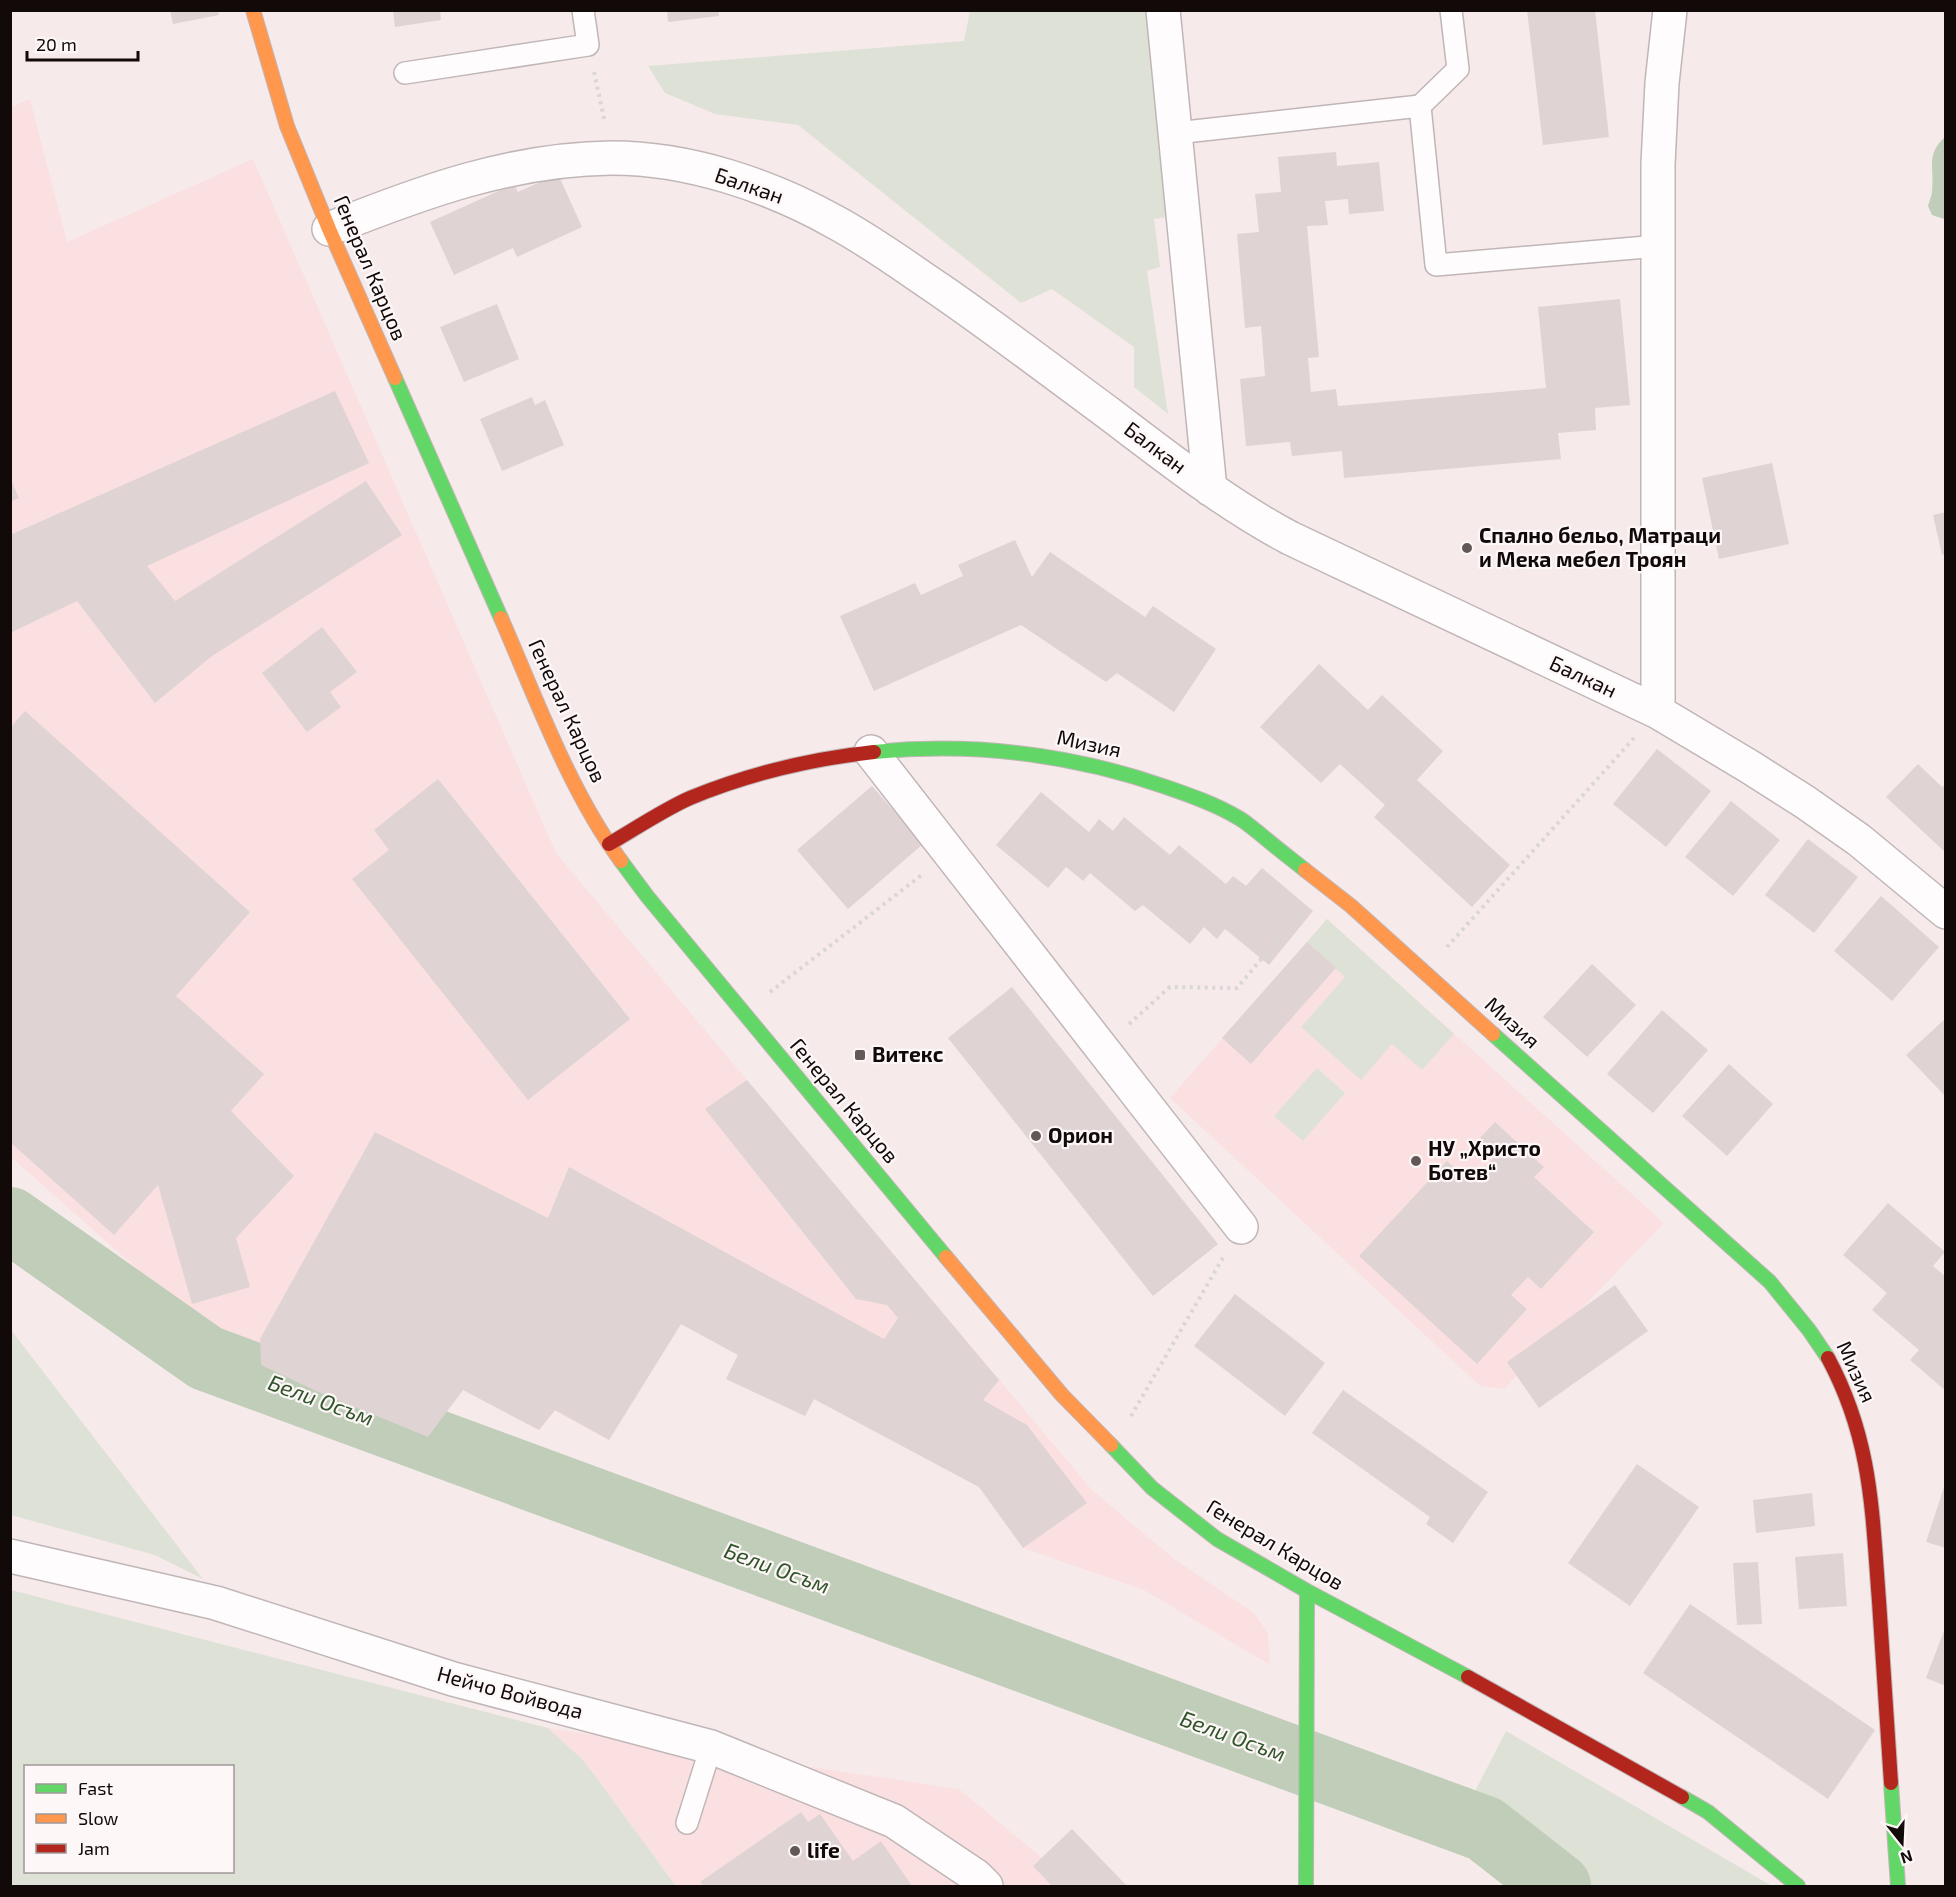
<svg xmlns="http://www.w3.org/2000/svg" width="1956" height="1897" font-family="'Exo 2',sans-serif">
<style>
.built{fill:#fbe0e1}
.green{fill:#dee1d6;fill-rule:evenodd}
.water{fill:#c0cdb9}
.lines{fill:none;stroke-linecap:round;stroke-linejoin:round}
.river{stroke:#c0cdb9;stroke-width:66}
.building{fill:#dfd3d4}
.lane-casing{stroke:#c1b6b7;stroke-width:24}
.street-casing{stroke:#c1b6b7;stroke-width:36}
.fast-casing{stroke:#c1b6b7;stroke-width:16}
.slow-casing{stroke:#c1b6b7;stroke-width:16}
.jam-casing{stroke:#c1b6b7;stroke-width:16}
.path{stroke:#d9d6d6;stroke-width:4;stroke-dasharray:3 4.5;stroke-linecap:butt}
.lane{stroke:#fefcfc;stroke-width:21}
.street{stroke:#fefcfc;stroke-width:33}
.fast{stroke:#63d668;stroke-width:14}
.slow{stroke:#ff974d;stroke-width:14}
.jam{stroke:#b3261e;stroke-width:14}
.poi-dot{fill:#625858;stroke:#fdf7f7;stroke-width:2}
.labels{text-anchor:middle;stroke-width:4.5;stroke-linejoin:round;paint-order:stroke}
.street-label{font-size:21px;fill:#120909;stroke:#fdf7f7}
.poi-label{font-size:21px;font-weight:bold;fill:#120909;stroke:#fdf7f7;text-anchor:start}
.water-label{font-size:22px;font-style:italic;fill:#31552a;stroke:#fdf7f7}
</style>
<rect width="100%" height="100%" fill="#f7eaeb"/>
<path class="built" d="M30 99 67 242 253 159 556 853 1092 1490 1173 1558 1254 1613 1268 1633 1270 1665 1144 1590 1023 1548 979 1487 814 1399 805 1416 726 1379 738 1355 681 1324 609 1440 555 1411 539 1430 463 1390 428 1437 316 1391 261 1365 189 1315 11 1157 10 107Z
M1327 919 1664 1223 1504 1389 1480 1386 1170 1098Z
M548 1728 959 1789 1076 1886H676L584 1761Z"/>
<path class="green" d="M970 11H1147L1175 216 1154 219 1160 267 1147 271 1168 414 1134 387V347L1052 289 1021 303 798 125 715 114 665 93 648 66 964 41Z
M1327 919 1454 1034 1422 1070 1392 1044 1361 1080 1301 1027 1345 977 1307 942Z
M1317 1068 1345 1093 1303 1141 1274 1116Z
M11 1330 203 1579 155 1555 11 1515Z
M11 1590 548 1728 584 1761 676 1886H11ZM232 1766V1872H26V1766Z
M1506 1731 1772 1886H1588L1469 1803Z"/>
<path class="water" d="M1945 137 1946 218 1944 219 1932 215 1928 206C1929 201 1932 196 1932 191 1935 168 1925 155 1945 137Z"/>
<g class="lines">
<path class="river" d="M10 1220 206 1358 1485 1829 1558 1886"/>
</g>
<path class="building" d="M170 10H218L219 15 173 24Z
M393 10H440L441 20 395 27Z
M667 10H718L719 16 668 22Z
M1527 10H1595L1609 137 1543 145Z
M1336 152 1337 166 1379 162 1384 211 1349 214 1348 199 1325 201 1328 225 1307 226 1319 357 1308 358 1311 392 1336 389 1338 406 1546 388 1538 307 1620 299 1630 405 1595 408 1596 430 1558 433 1561 459 1344 478 1342 451 1292 456 1290 442 1246 446 1240 379 1265 376 1261 326 1245 328 1237 234 1259 232 1255 194 1281 192 1278 157Z
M558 174 582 227 517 257 513 248 454 275 430 222 514 184 518 192Z
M497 304 519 359 464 382 440 327Z
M335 391 369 463 147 566 175 601 366 481 402 535 212 656 155 703 77 601 10 633V535Z
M532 397 535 405 545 400 564 445 502 471 480 419Z
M1772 463 1789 544 1719 559 1702 478Z
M10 478 19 498 10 502Z
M1946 512V554L1942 555 1933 515Z
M1015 540 1032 577 1050 552 1145 617 1153 606 1216 649 1174 712 1117 673 1106 682 1021 625 874 691 840 616 915 583 921 595 963 576 958 565Z
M322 627 357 672 330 692 341 707 307 732 262 673Z
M1319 664 1368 710 1382 695 1443 751 1417 780 1510 865 1472 907 1374 817 1385 805 1340 764 1321 783 1260 727Z
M25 711 250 912 176 996 264 1074 231 1111 294 1176 236 1238 250 1287 192 1304 158 1185 114 1235 10 1142V728Z
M1657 749 1711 791 1666 847 1613 804Z
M1918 764 1942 787 1946 784V853L1886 797Z
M438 779 630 1019 528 1100 352 879 389 850 374 830Z
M872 786 923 844 848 909 797 850Z
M1041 792 1089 832 1099 819 1113 831 1124 817 1170 855 1179 845 1226 884 1233 876 1246 886 1262 868 1313 911 1269 965 1225 929 1217 939 1204 927 1190 944 1143 905 1135 911 1090 873 1083 881 1066 867 1048 888 996 845Z
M1731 801 1780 840 1733 896 1685 857Z
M1808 839 1858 877 1814 933 1765 895Z
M1881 896 1939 947 1892 1001 1834 951Z
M1307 942 1336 968 1251 1064 1222 1038Z
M1592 964 1636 1005 1587 1057 1543 1017Z
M1012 987 1218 1244 1153 1296 948 1038Z
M1662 1010 1708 1050 1653 1113 1607 1074Z
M1946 1018V1097L1906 1055Z
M1729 1064 1773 1104 1727 1156 1682 1116Z
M747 1080 999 1380 983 1400 1027 1425 1087 1503 1023 1548 979 1487 814 1399 805 1416 726 1379 738 1355 681 1324 609 1440 555 1410 539 1430 463 1390 428 1437 316 1391 261 1365 260 1339 375 1132 548 1218 569 1167 884 1339 898 1318 887 1305 856 1299 705 1109Z
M1495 1122 1544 1167 1534 1177 1594 1232 1541 1289 1528 1277 1511 1295 1527 1309 1477 1364 1359 1256 1447 1161 1471 1183 1496 1155 1479 1139Z
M1888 1203 1945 1252 1933 1266 1946 1277V1391L1910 1360 1919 1350 1872 1310 1887 1293 1843 1255Z
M1615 1285 1648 1331 1539 1408 1507 1362Z
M1235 1294 1325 1363 1285 1416 1194 1346Z
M1343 1390 1488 1492 1453 1543 1426 1524 1430 1517 1312 1433Z
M1637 1464 1699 1507 1630 1606 1568 1563Z
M1945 1484H1946V1548L1926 1542Z
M1812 1493 1815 1526 1756 1533 1753 1500Z
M1843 1553 1847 1606 1799 1609 1795 1557Z
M1758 1562 1762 1624 1737 1625 1733 1563Z
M1690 1604 1875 1730 1828 1799 1643 1673Z
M1945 1628H1946V1686L1926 1678Z
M801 1812 808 1822 820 1814 853 1861 881 1841 912 1886H703L700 1882Z
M1072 1829 1127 1886H1052L1033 1866Z"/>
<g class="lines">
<g class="lane-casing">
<path id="lane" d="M405 73 588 45 583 10
M1420 106 1458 69 1451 10
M1176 133 1420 106 1436 265 1658 246
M687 1823 711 1747"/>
</g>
<g class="street-casing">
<path id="street" d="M1163 10 1210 489
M329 229C422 192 511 159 612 158 688 158 769 185 835 222 872 242 906 267 940 290 998 330 1054 373 1111 415 1169 459 1226 504 1290 538L1658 712 1750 767 1805 802 1859 840 1946 912
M1658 712V164L1662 83 1670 10
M871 752 1241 1227
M10 1556 216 1603 453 1679 711 1747 894 1821 976 1876 986 1886"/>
</g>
<g class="fast-casing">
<path id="fast" d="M395 378 501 618
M874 752C974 742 1071 754 1166 787 1189 795 1215 804 1237 817 1245 821 1252 828 1259 833 1274 846 1290 858 1305 870
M621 861 647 896 946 1257
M1493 1034 1770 1282 1809 1330 1828 1358
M1111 1445 1152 1488 1217 1539 1307 1591 1468 1677
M1891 1783 1898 1886
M1682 1797 1708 1812 1798 1886
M1306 1886 1307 1591"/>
</g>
<g class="slow-casing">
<path id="slow" d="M253 10 287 126 329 229 395 378
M501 618C536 698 569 790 621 861
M1305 870 1351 906 1493 1034
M946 1257 1062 1395 1111 1445"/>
</g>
<g class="jam-casing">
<path id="jam" d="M609 844C635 829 663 810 690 798 748 774 811 759 874 752
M1828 1358C1872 1440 1872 1511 1879 1601 1883 1662 1887 1722 1891 1783
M1468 1677 1682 1797"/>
</g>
<path class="path" d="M594 72 605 123
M1447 947 1634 738
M770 992 923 874
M1129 1024 1170 987 1237 988 1302 910
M1131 1416 1224 1256"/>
<use href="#lane" class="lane"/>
<use href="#street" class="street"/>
<use href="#fast" class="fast"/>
<use href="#slow" class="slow"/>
<use href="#jam" class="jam"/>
</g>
<g class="poi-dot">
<circle cx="1467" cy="548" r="6"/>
<rect x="854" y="1049" width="12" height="12" rx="3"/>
<circle cx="1036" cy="1136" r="6"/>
<circle cx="1416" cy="1161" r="6"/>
<circle cx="795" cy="1851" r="6"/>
</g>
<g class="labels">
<g class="street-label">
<text transform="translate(749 186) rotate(19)" y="7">Балкан</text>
<text transform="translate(370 268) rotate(67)" y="7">Генерал Карцов</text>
<text transform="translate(1155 448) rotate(37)" y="7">Балкан</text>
<text transform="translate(1583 677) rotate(25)" y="7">Балкан</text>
<text transform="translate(567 711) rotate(65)" y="7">Генерал Карцов</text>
<text transform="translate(1089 744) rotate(12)" y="7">Мизия</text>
<text transform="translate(1512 1023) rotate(42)" y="7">Мизия</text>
<text transform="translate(844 1101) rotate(50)" y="7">Генерал Карцов</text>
<text transform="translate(1856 1372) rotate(65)" y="7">Мизия</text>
<text transform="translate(1275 1545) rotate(31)" y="7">Генерал Карцов</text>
<text transform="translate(510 1693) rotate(15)" y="7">Нейчо Войвода</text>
</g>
<g class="poi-label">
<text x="1479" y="543">Спално бельо, Матраци<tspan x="1479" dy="24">и Мека мебел Троян</tspan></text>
<text x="872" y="1062">Витекс</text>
<text x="1048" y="1143">Орион</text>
<text x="1428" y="1156">НУ „Христо<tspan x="1428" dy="24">Ботев“</tspan></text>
<text x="807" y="1858">life</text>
</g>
<g class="water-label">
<text transform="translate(321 1400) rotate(20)" y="8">Бели Осъм</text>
<text transform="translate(777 1568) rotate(20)" y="8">Бели Осъм</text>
<text transform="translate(1233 1736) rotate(20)" y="8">Бели Осъм</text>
</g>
</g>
<rect width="1956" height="1897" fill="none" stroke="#120909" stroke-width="24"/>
<rect x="24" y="1765" width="210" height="108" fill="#fdf7f7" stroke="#9f9898" stroke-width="1.5"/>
<rect x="36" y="1784" width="30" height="9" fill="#63d668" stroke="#9f9898" stroke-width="1.5"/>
<text x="78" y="1795" font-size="18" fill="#120909">Fast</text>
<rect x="36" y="1814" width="30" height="9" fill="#ff974d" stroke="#9f9898" stroke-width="1.5"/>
<text x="78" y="1825" font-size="18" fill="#120909">Slow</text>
<rect x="36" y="1844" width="30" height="9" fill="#b3261e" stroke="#9f9898" stroke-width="1.5"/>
<text x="78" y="1855" font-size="18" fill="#120909">Jam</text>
<g transform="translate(1902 1843) rotate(162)" stroke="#fdf7f7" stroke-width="4.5" paint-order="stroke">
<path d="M0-4.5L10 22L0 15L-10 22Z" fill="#120909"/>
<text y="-9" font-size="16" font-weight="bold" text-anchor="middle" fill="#120909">N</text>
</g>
<path d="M27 51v9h111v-9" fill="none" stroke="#120909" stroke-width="3"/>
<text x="36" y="51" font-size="18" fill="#120909" stroke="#fdf7f7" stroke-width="4.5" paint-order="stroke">20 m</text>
</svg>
